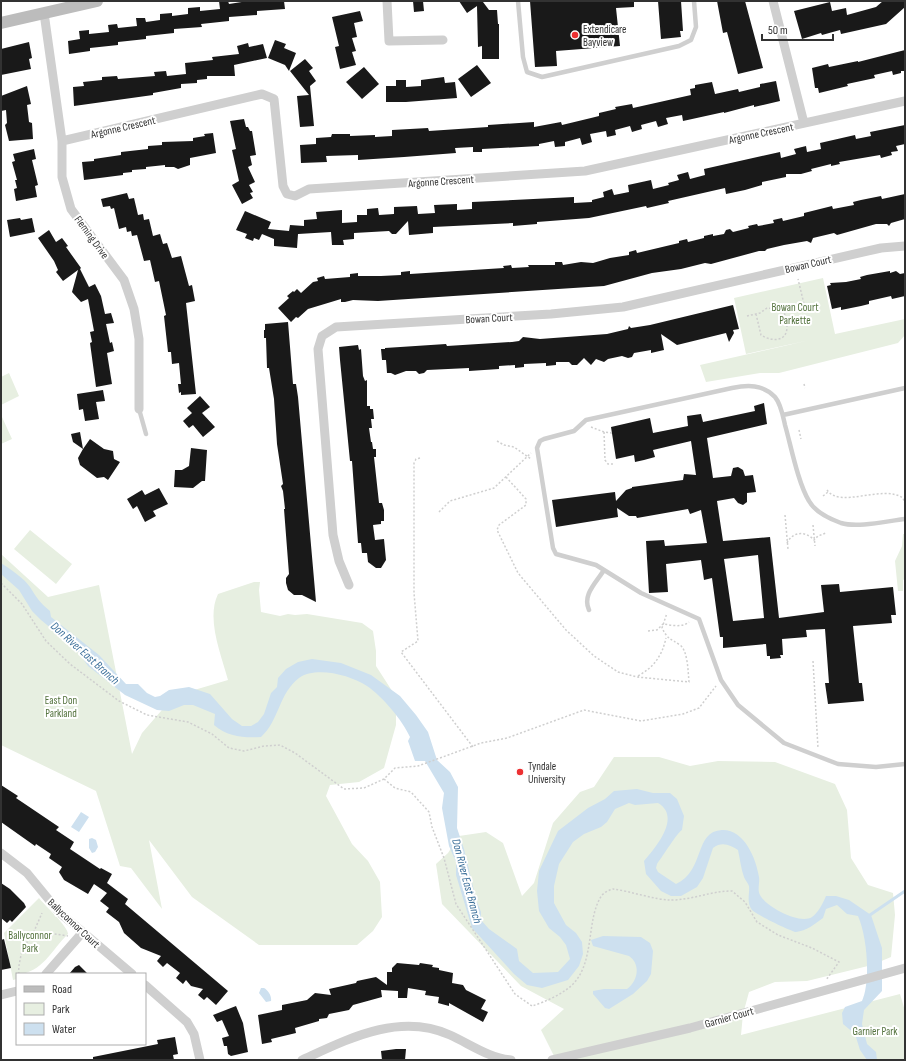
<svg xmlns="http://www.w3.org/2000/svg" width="906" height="1061" font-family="'Sofia Sans Condensed',sans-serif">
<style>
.green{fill:#e7efe1}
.water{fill:#cde0ef}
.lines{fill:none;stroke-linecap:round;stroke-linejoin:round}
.stream{stroke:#cde0ef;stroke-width:3}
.building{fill:#191919;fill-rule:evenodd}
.path{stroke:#cfcfcf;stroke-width:1.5;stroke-dasharray:2 2;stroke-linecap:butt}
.lane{stroke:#cfcfcf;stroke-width:4.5}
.street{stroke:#cfcfcf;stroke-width:9}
.secondary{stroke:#bcbcbc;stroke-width:12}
.poi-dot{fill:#ed3032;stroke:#fff;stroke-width:1.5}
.labels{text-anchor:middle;stroke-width:4;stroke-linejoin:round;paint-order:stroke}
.poi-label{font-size:11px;fill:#323232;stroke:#fff;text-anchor:start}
.street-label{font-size:11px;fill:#323232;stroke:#fff}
.park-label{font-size:11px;fill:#52713c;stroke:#fff}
.water-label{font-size:12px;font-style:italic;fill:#3b6f9a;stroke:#fff}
</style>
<rect width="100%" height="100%" fill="#fff"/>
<path class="green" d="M823 278 835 334 905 319V335L898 343 779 373H760L706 382 700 365 810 340 746 354 734 298Z
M9 373 19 396 1 405V377Z
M2 417 12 439 1 444V418Z
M30 530 72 564 56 584 14 549Z
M903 534H905V579L903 580V591H898L895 561 902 546Z
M1 554 48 597 99 585 132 754 142 733 174 696 228 680C221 654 206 619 218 594L254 582H260L259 590 261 612 280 616 288 614 295 615 307 614 362 623 373 631 376 651V666L396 697V725L384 768 359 782 330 785 326 796 352 844 368 861 380 882 382 917 373 931 357 945H259L192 897 149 840 162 909 131 868 120 866 96 791 1 745Z
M614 757H659L690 766 718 761 775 762 835 784 847 810 851 858 868 885 893 893 895 915 891 957 872 965 807 981 775 982 749 992 743 1014 741 1035 900 994 905 1011V1060H556L541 1030 564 1009 521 986 442 904 436 864 448 853 459 836 486 832 503 843 522 896 534 883 553 823 580 792 594 787Z
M39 898C45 906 68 926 68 934 52 949 42 974 17 974V979L13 980 4 933Z"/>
<path class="water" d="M1 563C9 568 25 579 30 587 37 598 39 602 50 611L51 617 99 655 126 684H138L147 693 155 697 160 696 169 690 189 687 210 694 232 719 242 726H251L258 722 264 714 271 693 277 687 278 678 286 669 298 662 312 659 341 663 371 675 400 696 416 715 428 732 437 760 450 772 458 787 457 828 464 849 476 899 481 912V920L489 929 517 949 519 961 533 973 558 972 570 959 566 945 560 937 549 928 539 911 537 891 539 871 558 831 588 808 605 799 614 791 637 789 653 793H670L677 799 684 816 682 830C677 833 663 856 657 864L656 868 658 872 676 884C705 871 694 831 722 830 744 829 756 858 759 877 760 882 757 890 760 895 766 907 800 925 812 917 818 913 823 903 826 896H836L849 900 871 915 882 948V991L864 1010 862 1024 867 1044 876 1052 877 1060H867L860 1050 855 1034 843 1024 842 1013 845 1007 862 1001C871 981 867 936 858 916L847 914 837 905 826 909 823 918C815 924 806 931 796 932 793 932 755 914 752 910 746 902 750 893 749 886 748 883 745 880 744 877 741 869 740 859 738 850 730 845 722 841 713 848L703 878 697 887 681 896H671L661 891 646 874 644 861C655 848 682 817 658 803L635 805 629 803 615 809 607 822 601 827 584 834 573 842 559 864 554 886V903L566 925 576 933 582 942 583 954 579 966 568 980 542 988 527 985 514 974 472 928 456 875V862L449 846 442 808 444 793 425 761H415L408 741 410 737C403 721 382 696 367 686 350 675 316 666 299 678 279 693 279 721 261 737 245 738 227 737 214 725L215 714 193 705H184L169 711 157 710 125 695 88 666 75 648 41 620 32 611 19 590 1 574Z
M81 812 89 817 79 832 71 827Z
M92 838 96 840 98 847 95 852 92 853 89 848V839Z
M603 936 641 937 650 943 653 951 651 974 647 981 633 994 609 1009 605 1008 593 994V991L604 989H627C638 981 641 964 629 956L593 946 591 940Z
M261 988H264C268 990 272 996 271 1001L266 1002 259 993Z"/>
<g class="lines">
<path class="stream" d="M867 917 905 891"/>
</g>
<path class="building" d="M219 1H228L229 4 248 1H284L285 9 257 11V15L229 17V21L201 24 202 27 174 29V33L146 36V39L118 42V45L90 48V51L69 54 68 41 80 39 79 31 89 30V34L109 32 108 25 117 24 118 28 137 26 136 18H145L146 22 160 20V14L172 13V16L188 14V8L200 7V11L220 9Z
M413 1H423L424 11 414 12Z
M459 1H485L483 2 489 10H497L498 24H499V59H482V46L478 47 477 6 467 13Z
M530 1H634V7L616 8 620 46 556 51 557 66 535 67Z
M658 1H681L683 31H680L681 37 661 39Z
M717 1H745L763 68 738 74 727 32 723 33Z
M883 1H905V7L886 24 841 34 840 30 822 35 821 33 802 39 794 11 830 2 832 11 846 8 847 15 876 7Z
M360 11 363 21 354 23 357 37 352 38 356 51 352 52 356 65 340 69 335 47 339 46 332 17Z
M275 40 286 44 284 48 296 53 289 71 285 65 268 58Z
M29 42 32 58 29 59 31 69 1 75V49Z
M248 43 249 47 263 44 267 58 234 65 235 76H207V79L197 80V83L181 84V88L153 93V95L74 106 73 87 84 86 83 82 102 80V77L117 76 118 79 155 76 154 72 166 71 167 76 186 74 185 63 213 60 212 57 239 54 237 46Z
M905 50V71H901V73L893 75 892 71 874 75 875 78 847 84 848 86 819 93 818 88H815L812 68 828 64 829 67 858 61V62Z
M305 59 313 68 309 71 316 81 310 86 314 126 300 127 297 96 309 95 290 71Z
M477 65 491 83 471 97 458 79Z
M364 67 379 84 362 99 346 82Z
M444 77 445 83 455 82 457 98 406 102H386V86H396V80H406V87L421 86V80Z
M776 81 780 101 754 107V105L724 113V112L683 121 682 115 666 118 668 124 658 127 656 121 641 125 642 129 632 132 630 126 615 130 616 135 607 137 606 131 590 134 592 142 582 145 580 138 565 142V146L555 147 554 141 539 144V146L482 149V152H473V147L455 148 456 153 404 157 358 160V155L326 156 327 162 301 163 300 145 316 144V138L331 137 332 134H350V136L375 135V137L392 136V130L428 128 429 131 488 127V125L534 122V127L561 122 562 125 591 118 599 116V113L616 109 615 107 632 104 633 108 691 95 690 89 695 88V85L712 82 715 94 738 89 739 92 760 87V84Z
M27 86 31 104 27 105 29 122 32 123 33 139 9 141 5 125 7 123 6 110 1 111V96Z
M244 119 246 127H248L250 131H252L256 155 250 156 252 165 248 167 255 182 249 185 253 192 250 193 253 198 242 204 232 185 239 181 232 150 236 149 230 121Z
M905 125V144L896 146 898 151 891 152 892 155 881 158 880 155 839 162 840 164 831 166V164L811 169 812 171 801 174H786V177L762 182V185L745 190 726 194 725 188 668 201 669 203 647 208 646 206 589 218 537 222V224L513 226V223L433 227V233L409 235 408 221 396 234H392L389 231 354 233V239L343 240 344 245H332L331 232 298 234 297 248 274 246V239L262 234 259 240 254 238 253 241 245 238 247 234 236 230 245 211 271 222 268 229 289 231 290 225 304 226V220L317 219 316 212 330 211 342 210V223L357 222V215H367V209L378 208 379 215 394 214V207L417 206 418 214 435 213 434 205 457 204V210L472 209V202L574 197V203L592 202V200L604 197 603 192 612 189 614 195 629 192 628 185 651 180 653 189 669 185 668 183 679 180 677 175 688 172 690 179 705 175 704 169 780 152 781 158 796 154 794 149 806 146 807 152 821 149 820 143 855 135 856 139 871 136 870 132Z
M213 133 216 153 190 158V165L178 169 174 167H165V165L146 167V169L132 170V172L123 173V175L84 180 82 162 94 161V159L121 155V152L148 149V146L162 145V142L193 141V138L205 136 204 134Z
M34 149 36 159 32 160 38 185 35 186 37 197 16 201 14 189 17 188 15 180H17L12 162 15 161 13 154Z
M127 193 129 199 134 198 138 215 143 214 144 220 149 219 153 236 160 234 163 244 167 243 172 258 181 256 189 286 192 285 195 301 186 303 196 394 181 395V392L179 393 178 384H181L179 363 172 364 171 352H168L164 316 166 315 159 281 155 282 150 260 144 261 137 235 132 236 131 231 127 232 126 227 119 229 114 208 111 209 110 206 103 207 101 199Z
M905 194V219L891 223 889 226 887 224H876L837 235 834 233 813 238 811 243 807 241 784 245 767 249 765 251H759L711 264 705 263 681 269 652 273 604 286 378 301 353 300 345 302H341V299L308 309 298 318 296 317 291 322 278 308 289 298 287 296 293 291 294 292 297 289 301 293 313 282 318 281 317 278 324 276 325 279 350 277V274L358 273V276H381L401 275V272L410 271V274L504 268 503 266 511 265 512 268 529 267 528 265H555V262H562L563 265 581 262 593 263 610 258 629 255V252L636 250 637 253 679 243V241L687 239 688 242 704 238V236L713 234V236L724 234 726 230 730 229 733 232 749 228 748 226 757 224 758 226 774 223 773 220 782 218 783 221 804 216V213L832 206 833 209 854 205 853 202 861 200 881 196 882 199Z
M20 218 21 220 32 218 35 232 10 237 7 220Z
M49 230 56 242 62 238 68 246 66 247 81 268 80 269 89 287 95 284 101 296 105 314 111 313 114 323 106 324 110 343 112 342 114 351 107 353 112 384 96 387 90 343 92 342 90 332 94 331 88 299 81 302 72 292 78 270 63 281 56 272 58 270 54 261 38 238Z
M890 271V273L896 271 900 274 905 273V296L892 299 891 296 869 301V304L861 306 841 310V307L832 309 827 286 831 285 830 283 846 282 861 279 860 277 867 275Z
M733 305 739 329 733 330 734 333 729 342 726 333 677 345 661 334 664 350 651 353V350L634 353 632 357 628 358 622 356 608 359 604 362 596 359 591 365 584 358 577 365H572L569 362H556V365L546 366V363L524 364V367L515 368V365L499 366V369L469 371V368L427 370 424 373 419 374 416 371H406L395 375 391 373H387L386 360H382L381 349H385V348L446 344 447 346 512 342 519 341 523 337 540 339 607 334 628 329 629 326 631 328 650 325Z
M288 322 293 384H296L298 397 316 602 302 595H294L288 590 286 583V578L289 574 284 509H285L283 491 281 486 283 484 277 444 274 399 269 368H267L266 338H264V330H265V324Z
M358 345 359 350 361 349 363 376 365 381 367 380V406H370V409H373L374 419H371L372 428H369L371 442H372L373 449H376V457H374L379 503H382L384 510V521H381V524L373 525 375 540 384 539 386 560 381 568H376L368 562 367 553H362L361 543H358L352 461H350L340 360 339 347Z
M103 390 105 401 96 402 99 419 85 421 83 409 79 410 77 394Z
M200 396 210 407 202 413 215 427 203 437 193 425 189 428 183 421 192 413 187 408Z
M764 403 767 424 707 438 713 478 731 476 733 468 738 467 743 470 745 476 753 475 756 492 747 493V502L743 505 738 503 734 498 717 501 723 541 770 537 779 618 824 612 821 585 839 584 840 592 893 587 896 615H891L892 623 853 626 859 683H862L864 701 828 704 825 683H829L825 629 806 630 807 637 782 639 783 655H780L781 658 770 659V656H767L766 644 723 648V637H720L712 578 704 580 701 560 666 564 668 592 649 593 646 541 664 540 665 546 707 543 701 510 690 514 688 509 637 518 636 516H629L617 508 618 517 556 527 552 500 615 492 616 501 626 490 632 488V487L683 480 684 474 696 475 691 441 653 450 655 457 644 460 635 462 634 455 616 459 611 427 650 418 653 433 688 426 687 416 701 414 703 422 755 411 754 406ZM758 555 764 618 733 621 724 559Z
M80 432 83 449 90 439 104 449 113 451 114 459 120 462 108 480 104 477 97 478 80 465 78 458 83 449 73 442 71 434Z
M191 448 207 450 205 481H202L193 488 174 487 175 470H182L189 466Z
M159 488 168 504 153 511 156 516 145 522 137 506 133 509 127 499 142 490 145 495Z
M1 785 18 796 16 798 59 827 56 830 74 842 70 849 100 869 101 868 112 874 107 883 128 899 125 904 228 991 216 1005 207 997 204 1000 198 995 203 989 191 986 186 980 183 984 176 978 180 973 167 963 163 967 157 961 161 956 141 948 124 933 119 922 106 912 109 908 100 901 107 893 94 884 88 894 64 880 59 872 62 867 49 858 51 854 36 844 35 846 1 822Z
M1 883 10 889 24 903 26 907 12 922 10 920 7 923 1 918Z
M4 939 11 968 1 970V940Z
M397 963 419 965 420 963 433 965 432 967 439 968V970L453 973 452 983 463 985 466 990 486 1000 481 1009 488 1012 483 1022 449 1003V1006L438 1003 439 997 425 995 426 991 408 988 407 998H398V991L381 990 382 997 353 1005 349 1010 329 1014 327 1018 319 1019V1021L295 1028 296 1033 271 1039 272 1042 262 1044 258 1015 282 1010V1005L307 1000 315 993 331 995 329 989 356 983 357 981 376 977 387 985V972H392V968Z
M79 965 88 974H69L75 967Z
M236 1006 243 1023 248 1052 231 1056 228 1054 227 1046H224L222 1038 229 1036 222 1020 217 1022 213 1015Z
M175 1037 178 1054 173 1055 174 1060H93V1057L158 1044 157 1040Z
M396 1049H406L405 1060H382L381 1051Z"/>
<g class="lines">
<path class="path" d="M756 314 761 335C770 341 786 343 787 328 787 322 785 315 783 309
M747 316 760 313 767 308 780 309 804 304 798 279
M804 384 805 388
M591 427 604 432 612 433
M799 430 801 439
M604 432 605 460 608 464H615
M497 441 504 445 514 447 531 459
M420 458 416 459 414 463V593L418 641 401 652 473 747
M506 477 526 499V505L499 525 497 530 518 573 566 630 594 656 618 672 637 677 689 682C688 672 688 651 680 645 670 638 668 640 662 628L667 613
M827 490C840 509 883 484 903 498L905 504
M823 496 828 492
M439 512 450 501 494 488 531 453
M785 515 788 549
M813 525 815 546
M787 543C793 531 806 531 814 540L818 536 826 533
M1 583 22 604 46 641 70 664 119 701 147 715 188 722 212 734 229 748 244 751 264 746 280 745 295 753 344 789 364 788 384 779 395 768 418 766 481 743 507 738 584 710 641 721 683 714 699 708 716 686
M648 631 657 630 663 624C671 625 682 628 689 622
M813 661 818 748
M638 676C654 667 662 656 666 638
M384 779 395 788 411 792 429 812 432 827 444 858 456 904 515 994 532 1006C545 1002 565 993 574 983 595 960 586 918 602 895 605 892 609 890 613 889 630 891 655 900 671 900 693 900 710 891 732 891L745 902 757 922 778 935 812 948 839 962 826 980
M32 936 42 913
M19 974C18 967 20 961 21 955 29 929 45 932 68 936"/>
<path class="lane" d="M518 1 523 57 527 72 542 77 679 46 691 40 696 27 694 1
M139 409 146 434
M783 415 905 388
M905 519C887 521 858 528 841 523 830 519 815 512 809 501 798 483 791 446 785 425 783 416 781 404 775 397 763 384 747 385 732 388L586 420 574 431 544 439 540 441 537 448 553 548 556 554 596 565 641 593 699 619 721 680 738 705 784 743 838 764 876 767 905 764
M589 610C582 595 596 583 604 570"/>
<path class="street" d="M387 1 389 41 443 40
M773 1 804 123
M44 13 62 141V177L71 209 124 280 134 309 139 339V409
M62 141 262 94 274 99 283 186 287 194 295 196 309 189 585 171 905 101
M349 585 339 561 333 535 318 349 322 336 336 327 551 314 623 307 881 248 905 246
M1 853 27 873 59 912 132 974
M46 974 82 933
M145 985 187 1022 194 1034 200 1060
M1 995 17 991
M302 1060C348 1039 399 1012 450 1035 470 1044 489 1058 511 1060
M552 1060 690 1028 905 968"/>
<path class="secondary" d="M1 23 97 1"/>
</g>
<g class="poi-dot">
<circle cx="575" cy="35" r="4"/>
<circle cx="520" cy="772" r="4"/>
</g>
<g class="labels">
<g class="poi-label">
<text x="583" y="33">Extendicare<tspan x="583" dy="13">Bayview</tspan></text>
<text x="528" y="770">Tyndale<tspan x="528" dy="13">University</tspan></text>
</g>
<g class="street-label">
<text transform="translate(123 127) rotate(-13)" y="4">Argonne Crescent</text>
<text transform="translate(761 133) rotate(-12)" y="4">Argonne Crescent</text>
<text transform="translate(441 181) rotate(-4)" y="4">Argonne Crescent</text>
<text transform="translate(92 237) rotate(54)" y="4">Fleming Drive</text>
<text transform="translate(808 264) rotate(-13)" y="4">Bowan Court</text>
<text transform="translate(489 318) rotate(-3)" y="4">Bowan Court</text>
<text transform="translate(74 923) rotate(43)" y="4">Ballyconnor Court</text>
<text transform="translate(729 1017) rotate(-16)" y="4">Garnier Court</text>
</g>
<g class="park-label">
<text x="795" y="311">Bowan Court<tspan x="795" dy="13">Parkette</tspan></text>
<text x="61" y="704">East Don<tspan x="61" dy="13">Parkland</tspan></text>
<text x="30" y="939">Ballyconnor<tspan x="30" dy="13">Park</tspan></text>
<text x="875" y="1035">Garnier Park</text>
</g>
<g class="water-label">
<text transform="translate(85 653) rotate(42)" y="4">Don River East Branch</text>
<text transform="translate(467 881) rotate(75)" y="4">Don River East Branch</text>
</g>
</g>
<rect width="906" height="1061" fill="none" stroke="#323232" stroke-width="4"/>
<rect x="16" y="973" width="130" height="72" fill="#ffffff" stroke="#adadad"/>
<rect x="24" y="986" width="20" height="6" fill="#bcbcbc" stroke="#adadad"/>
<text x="52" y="993" font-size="12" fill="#323232">Road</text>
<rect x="24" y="1003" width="20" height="12" fill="#e7efe1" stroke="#adadad"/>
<text x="52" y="1013" font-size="12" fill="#323232">Park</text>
<rect x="24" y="1023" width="20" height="12" fill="#cde0ef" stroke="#adadad"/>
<text x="52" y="1033" font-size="12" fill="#323232">Water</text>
<path d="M762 34v6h71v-6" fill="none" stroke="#323232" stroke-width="2"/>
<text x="768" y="34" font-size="12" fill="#323232" stroke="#ffffff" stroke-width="3" paint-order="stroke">50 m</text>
</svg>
